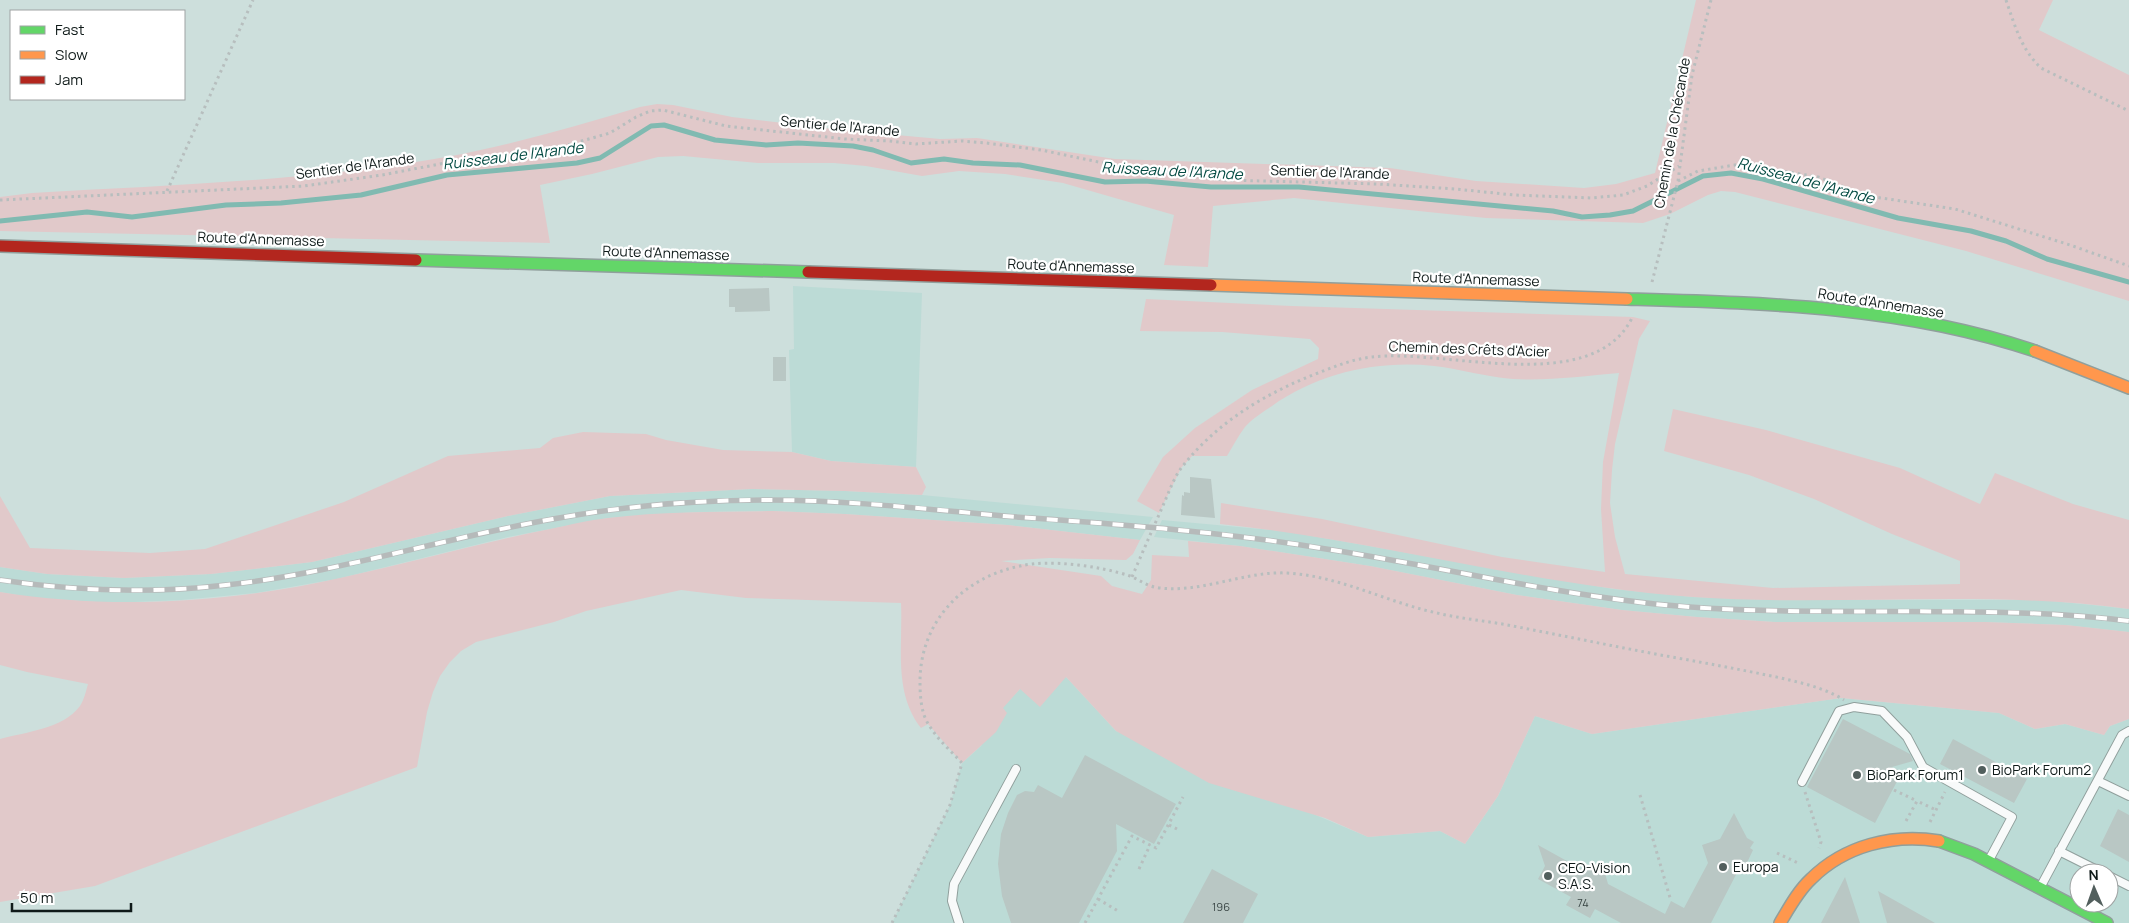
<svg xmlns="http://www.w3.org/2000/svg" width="2129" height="923" font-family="Manrope,sans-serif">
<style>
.built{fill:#bcdbd6;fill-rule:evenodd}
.green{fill:#e1c9ca}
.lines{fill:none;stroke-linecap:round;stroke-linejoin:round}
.stream{stroke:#80bab1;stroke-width:5}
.building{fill:#b9c7c4}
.lane-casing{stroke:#909f9c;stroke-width:10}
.fast-casing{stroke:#909f9c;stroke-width:14}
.slow-casing{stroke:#909f9c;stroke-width:14}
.jam-casing{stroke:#909f9c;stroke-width:14}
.path{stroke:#b7bebe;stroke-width:3;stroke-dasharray:2.5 4;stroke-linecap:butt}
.lane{stroke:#f8fafa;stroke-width:8}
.fast{stroke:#63d668;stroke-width:11}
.slow{stroke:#ff974d;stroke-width:11}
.jam{stroke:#b3261e;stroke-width:11}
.rail-casing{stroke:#b6baba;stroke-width:5.5}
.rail{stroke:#fff;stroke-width:4;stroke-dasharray:11;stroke-linecap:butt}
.poi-dot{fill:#525f5d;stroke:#fff;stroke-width:2}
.labels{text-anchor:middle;stroke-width:4.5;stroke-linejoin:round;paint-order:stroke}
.number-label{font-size:11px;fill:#3a4645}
.street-label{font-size:14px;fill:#0f1a19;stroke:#fff}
.poi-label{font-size:14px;fill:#0f1a19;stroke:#fff;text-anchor:start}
.water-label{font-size:15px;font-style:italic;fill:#034a42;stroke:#fff}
</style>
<rect width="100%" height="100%" fill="#cddfdc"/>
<path class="built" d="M793 286 922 293 916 467 831 461 792 452 789 350 794 349Z
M752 489 845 491 922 495 1153 517 1140 540 1008 525 845 514 773 511 698 512 608 518 508 537 337 579 256 593 181 600 111 603 34 598 0 592V567L47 574 124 578 211 574 312 562 508 516 610 496Z
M1162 520 1284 531 1613 589 1693 597 1773 600H2041L2102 606 2129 609V632L2066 625 1985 622H1775L1697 617 1622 610 1517 595 1370 566 1240 546 1154 537Z
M1066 677 1116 731 1368 837 1440 831 1465 844 1498 796 1535 716 1592 734 1841 698 1999 713 2035 729 2065 724 2104 735 2110 726 2129 719V923H892L950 805 962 763 981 746 1002 708 1020 689ZM2079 873H2109V903H2079Z"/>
<path class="green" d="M1696 0H2053L2039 30 2129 75V301L1966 251 1735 192 1721 191 1708 195 1670 214 1643 223 1486 218 1294 198 1213 206 1208 267 1164 265 1174 215 1063 183 1005 174 959 171 922 176 866 166 834 163H758L683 156 658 157 592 174 540 185 550 243 0 231V197L32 193C171 185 310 181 446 157 512 145 576 126 640 107L657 104 673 105 732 117 842 130 940 139 977 138 1115 159 1390 168 1476 181 1584 188 1616 184 1655 173Z
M1146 299 1292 306 1633 317 1650 321 1639 339 1615 444 1612 470 1610 503 1615 537 1625 574 1773 588 1960 584V561L1892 534 1814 499 1749 475 1664 451 1673 409 1766 430 1900 468 1980 504 1995 473 2073 504 2129 520V609C1984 589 1838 607 1693 597 1534 586 1379 540 1220 524L1221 503 1322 519 1502 557 1605 572 1601 509 1603 462 1619 373C1584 376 1548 381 1513 379 1486 377 1461 369 1434 366 1377 360 1319 373 1272 406 1263 412 1253 418 1245 427 1238 436 1233 446 1227 456H1192L1181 468 1159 513 1137 501 1163 457 1195 428 1252 390 1318 359 1319 348 1310 339 1222 332 1140 331Z
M583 432 646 434 666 440 723 450 792 452 831 461 916 467 926 487 922 495 845 491 752 489 610 496 508 516 312 562 211 574 124 578 47 574 0 567V496L30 548 150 553 205 549 344 502 448 456 540 448 553 438Z
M773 511 845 514 1008 525 1140 540 1133 554 1126 560 1050 558 1001 561 1101 576 1112 586 1142 594 1151 580 1152 555 1189 557 1188 541 1240 546 1370 566 1517 595 1622 610 1697 617 1775 622H1985L2066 625 2129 632V719L2110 726 2104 735 2065 724 2035 729 1999 713 1841 698 1592 734 1535 716 1498 796 1465 844 1440 831 1368 837 1325 818 1209 783 1116 731 1066 677 1040 707 1020 689 1003 708 1007 713 996 732 962 763 928 724 921 728C893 692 903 646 901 603L746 598 681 590 586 611 554 622 476 642 461 651 450 662 440 676 433 692 427 712 417 767 111 880 95 886 0 902V739C25 732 63 729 80 706 84 700 86 691 88 684L27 672 0 665V592C112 610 229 603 340 578 410 563 480 543 550 529 569 525 589 520 608 518 663 511 718 512 773 511Z"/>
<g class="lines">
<path class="stream" d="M0 221 87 212 132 217 226 205 281 203 361 195 447 175 577 163 600 158 651 126 664 125 715 140 766 145 798 143 853 146 873 150 911 163 944 159 973 163 1020 165 1105 182 1145 181 1211 187H1299L1553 211 1582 217 1610 215 1633 211 1703 176 1731 173 1763 179 1898 218 1971 231 2006 241 2047 259 2129 282"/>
</g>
<path class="building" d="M769 288 770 311 735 312V307H729V289Z
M773 357H786V381H773Z
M1190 477 1211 479 1215 518 1181 515 1182 495 1184 496V492L1190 493Z
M1843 719 1910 754 1913 761 1892 767 1902 772 1875 823 1807 787Z
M1953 739 2027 779 2014 803 1940 764Z
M1085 755 1176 804 1154 844 1116 824 1117 851 1079 923H1011L1002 896 998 864 1001 834 1008 813 1017 795 1025 791 1034 792 1038 785 1062 798Z
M2118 809 2129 815V862L2100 846Z
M1734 813 1747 838 1754 842 1750 848 1753 850 1745 867 1741 865 1711 923H1621L1595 909 1590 918 1566 905 1571 897 1538 879 1545 866 1538 845 1585 871 1603 866 1608 884 1665 914 1671 901 1684 908 1708 863 1702 845 1720 839Z
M1212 869 1258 894 1243 923H1183Z
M1845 877 1860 923H1821Z
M1878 891 1935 923H1887Z"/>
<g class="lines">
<g class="lane-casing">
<path id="lane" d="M2098 781 2129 796
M1802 782 1839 711 1854 707 1882 711 1907 737 1923 767 2012 817 1989 860
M2059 851 2103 873
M2109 876 2129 886
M2041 886 2122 735 2129 731
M959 923 952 901 954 884 1016 769"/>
</g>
<g class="fast-casing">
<path id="fast" d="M416 260 808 272
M1627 299C1763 303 1904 306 2035 351
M1939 841 1974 854 2107 923"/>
</g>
<g class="slow-casing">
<path id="slow" d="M1211 285 1627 299
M2035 351 2129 388
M1780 923C1789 908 1798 891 1811 879 1844 846 1893 833 1939 841"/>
</g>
<g class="jam-casing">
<path id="jam" d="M0 246 416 260
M808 272 1211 285"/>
</g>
<path class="path" d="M2006 0C2015 26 2021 49 2041 68L2129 111
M1678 181 1698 171 1741 164 1818 177 1868 196 1955 209 2070 245 2129 266
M167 191 253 0
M0 200 304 186 382 175 466 159 564 146 610 133 636 117 650 111 663 110 726 126 845 139 889 141 916 144 962 141 986 143 1041 150 1113 165 1224 180 1378 184 1456 189 1514 195 1591 198 1623 195 1647 186 1679 166
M1652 282 1678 181 1692 75 1711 0
M1132 577C1143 551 1154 526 1165 501 1170 489 1175 476 1182 467 1217 422 1266 393 1318 373 1336 366 1353 359 1372 357 1444 348 1592 398 1632 318
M1894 790 1917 801
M1805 792 1821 842 1819 848
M1640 795 1671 901
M1906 821 1917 801 1936 810
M1930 822 1945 792
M1169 825 1177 829
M1777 853 1800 864
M1139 869 1150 845
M1098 899 1118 911
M892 923 950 805 962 763C951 751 937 739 929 725 921 714 920 695 920 682 920 622 962 578 1020 566 1050 559 1100 566 1130 576 1140 580 1148 587 1160 588 1203 593 1244 571 1287 573 1340 576 1386 602 1437 613 1462 619 1488 621 1513 626 1570 637 1626 649 1683 659 1716 665 1748 671 1781 678 1802 683 1825 688 1844 700
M1085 923 1132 836 1156 848 1183 797"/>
<use href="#lane" class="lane"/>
<use href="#fast" class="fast"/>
<use href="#slow" class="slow"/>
<use href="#jam" class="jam"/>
<g class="rail-casing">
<path id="rail" d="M0 580C75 591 150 594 226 585 337 573 443 538 553 519 624 506 696 500 767 500 846 500 926 509 1004 516 1112 524 1219 531 1326 549 1436 566 1544 592 1655 604 1813 620 1972 602 2129 621"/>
</g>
<use href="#rail" class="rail"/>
</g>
<g class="poi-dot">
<circle cx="1982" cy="770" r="5"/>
<circle cx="1857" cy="775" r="5"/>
<circle cx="1723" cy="867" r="5"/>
<circle cx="1548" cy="876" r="5"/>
</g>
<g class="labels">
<g class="number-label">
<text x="1583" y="907">74</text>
<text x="1221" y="911">196</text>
</g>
<g class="street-label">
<text transform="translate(840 126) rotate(5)" y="5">Sentier de l'Arande</text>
<text transform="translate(1672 133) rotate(-80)" y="5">Chemin de la Chécande</text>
<text transform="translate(355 166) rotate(-8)" y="5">Sentier de l'Arande</text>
<text transform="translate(1330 172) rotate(2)" y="5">Sentier de l'Arande</text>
<text transform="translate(261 239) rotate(2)" y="5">Route d'Annemasse</text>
<text transform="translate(666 253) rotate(2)" y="5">Route d'Annemasse</text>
<text transform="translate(1071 266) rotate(2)" y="5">Route d'Annemasse</text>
<text transform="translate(1476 279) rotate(2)" y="5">Route d'Annemasse</text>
<text transform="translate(1881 303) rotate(9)" y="5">Route d'Annemasse</text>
<text transform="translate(1469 349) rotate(2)" y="5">Chemin des Crêts d'Acier</text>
</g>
<g class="poi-label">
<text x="1992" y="775">BioPark Forum2</text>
<text x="1867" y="780">BioPark Forum1</text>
<text x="1733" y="872">Europa</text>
<text x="1558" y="873">CEO-Vision<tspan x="1558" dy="16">S.A.S.</tspan></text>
</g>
<g class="water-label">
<text transform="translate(513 156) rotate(-7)" y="5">Ruisseau de l'Arande</text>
<text transform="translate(1172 171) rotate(3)" y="5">Ruisseau de l'Arande</text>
<text transform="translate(1806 181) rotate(15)" y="5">Ruisseau de l'Arande</text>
</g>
</g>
<rect x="10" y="10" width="175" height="90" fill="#ffffff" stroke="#9fa3a3"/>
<rect x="20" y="26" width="25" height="8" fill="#63d668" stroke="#9fa3a3"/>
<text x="55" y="35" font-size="15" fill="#0f1a19">Fast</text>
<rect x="20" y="51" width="25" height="8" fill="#ff974d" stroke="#9fa3a3"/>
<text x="55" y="60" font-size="15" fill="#0f1a19">Slow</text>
<rect x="20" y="76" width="25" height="8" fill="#b3261e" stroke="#9fa3a3"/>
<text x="55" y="85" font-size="15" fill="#0f1a19">Jam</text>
<g transform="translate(2094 888) rotate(358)"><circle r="24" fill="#ffffff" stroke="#9fa3a3"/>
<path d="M0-4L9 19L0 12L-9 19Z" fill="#525f5d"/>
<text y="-8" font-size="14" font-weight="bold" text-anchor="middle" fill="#0f1a19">N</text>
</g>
<path d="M12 903v8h119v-8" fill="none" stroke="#0f1a19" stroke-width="2.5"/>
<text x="20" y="903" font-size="15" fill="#0f1a19" stroke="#ffffff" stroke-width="4" paint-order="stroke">50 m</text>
</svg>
